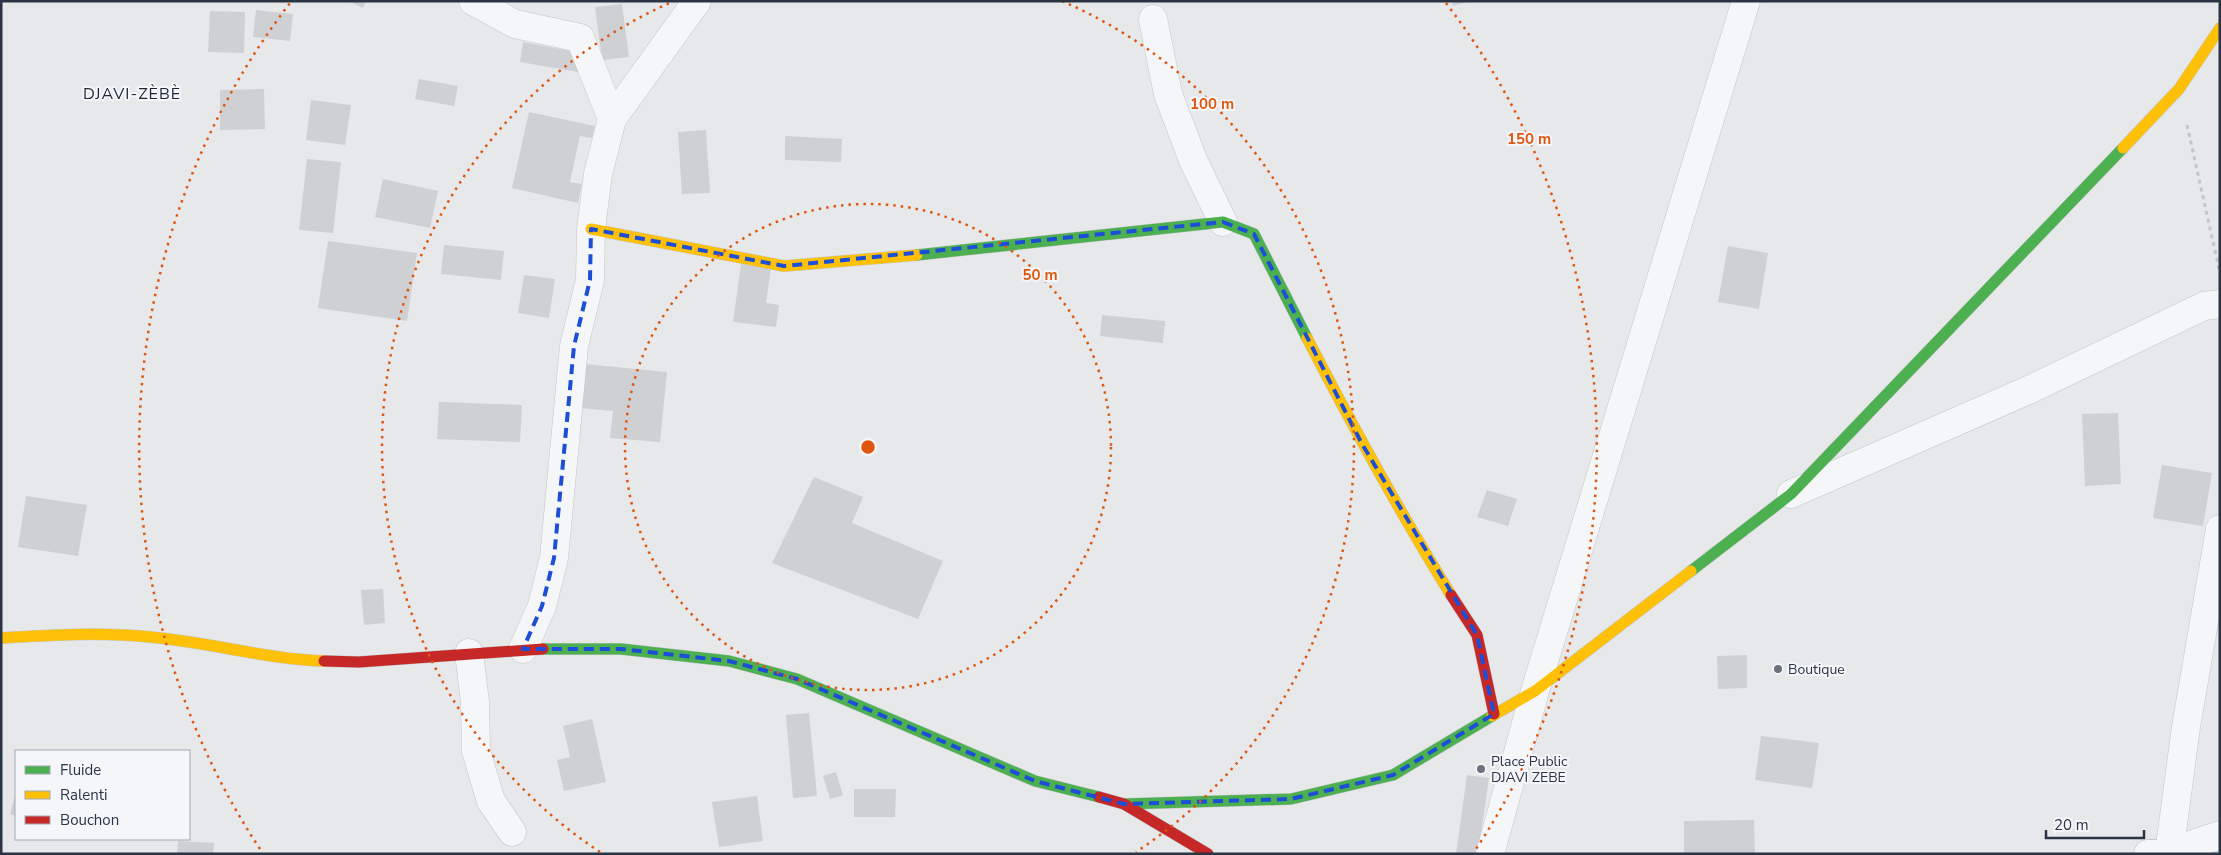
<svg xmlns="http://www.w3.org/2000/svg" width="2221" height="855" font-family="'Nunito Sans',sans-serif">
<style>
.building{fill:#ced0d3}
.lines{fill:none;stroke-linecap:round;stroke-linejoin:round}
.street-casing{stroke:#c4c6c8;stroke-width:29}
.fast-casing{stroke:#c4c6c8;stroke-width:12}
.slow-casing{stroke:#c4c6c8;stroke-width:12}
.jam-casing{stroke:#c4c6c8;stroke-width:12}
.path{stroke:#c5c6ca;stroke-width:3;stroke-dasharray:4 4;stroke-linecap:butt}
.street{stroke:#f5f6f7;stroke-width:28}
.fast{stroke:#4caf50;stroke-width:11}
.slow{stroke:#ffc107;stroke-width:11}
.jam{stroke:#c62828;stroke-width:11}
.marked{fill:none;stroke:#1d4ed8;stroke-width:4;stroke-dasharray:10 6;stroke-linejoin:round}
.ring{fill:none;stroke:#df570f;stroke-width:2.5;stroke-dasharray:2.5 5}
.poi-dot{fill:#6c737f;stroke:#f4f6f9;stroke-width:2}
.labels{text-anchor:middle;stroke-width:4;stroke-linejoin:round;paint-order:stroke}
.poi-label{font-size:14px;fill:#2b3445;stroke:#f4f6f9;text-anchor:start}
.quarter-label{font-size:16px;letter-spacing:1px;fill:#1d2536;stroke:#f4f6f9}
.centre{fill:#df570f;stroke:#f4f6f9;stroke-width:2.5}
.ring-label{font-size:15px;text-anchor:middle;font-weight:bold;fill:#df570f;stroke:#f4f6f9;stroke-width:4;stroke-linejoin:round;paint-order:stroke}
</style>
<rect width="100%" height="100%" fill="#e6e8ea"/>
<path class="building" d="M348 1H366L363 8Z
M1452 1H1467V2L1453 6Z
M622 4 629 57 602 60 595 7Z
M256 10 293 14 290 41 253 37Z
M210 11 245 12 244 53 208 52Z
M523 42 581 53 578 72 520 62Z
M419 79 458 86 454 106 415 99Z
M264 89 265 129 220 130V90Z
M311 100 351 105 345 145 306 140Z
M529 112 595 126 592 138 580 136 570 182 582 184 578 203 512 188Z
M706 130 710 193 682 194 678 132Z
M785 136 842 139 841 162 785 160Z
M307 159 341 162 333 233 299 230Z
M383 179 438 191 430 228 375 217Z
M328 241 417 253 407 321 318 308Z
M444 245 504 251 501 280 441 274Z
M1728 246 1768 253 1759 309 1718 302Z
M741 264 771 268 766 303 779 305 776 327 733 322Z
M524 275 555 279 549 318 518 313Z
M1102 315 1165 321 1163 343 1100 336Z
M585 364 667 372 660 442 610 438 613 411 580 408Z
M439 402 522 405 520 442 437 439Z
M2118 413 2121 484 2085 486 2082 414Z
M2162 465 2212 473 2203 526 2153 518Z
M814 477 863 497 852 523 943 561 918 619 772 563Z
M1487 490 1517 499 1508 526 1477 517Z
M26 496 87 505 78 556 18 547Z
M383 589 385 623 364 625 361 590Z
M1747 655V688L1718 689 1717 656Z
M809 713 817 796 793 798 786 715Z
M592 719 606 782 564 791 557 760 570 757 563 726Z
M1761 736 1819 743 1812 788 1755 780Z
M836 772 843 795 830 799 823 776Z
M1467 775 1489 778 1478 854H1456Z
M854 789H896L895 817H854Z
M16 791V816L10 814Z
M757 796 763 841 719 847 712 802Z
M1754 820 1755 854H1684V821Z
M178 841 214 843 213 854H177Z"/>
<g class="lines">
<g class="street-casing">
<path id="street" d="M473 1 515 24 580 38 612 119
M1153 19 1168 94 1193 160 1223 222
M1791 494 2033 388 2204 306 2220 304
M523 649 542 606 554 558 574 346 590 280 591 229 598 174 612 119 697 1
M469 653 475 702 476 751 491 801 512 832
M1490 854 1535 691 1746 1
M2148 854 2169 852 2220 835
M2169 854 2186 727 2220 529"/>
</g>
<g class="fast-casing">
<path id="fast" d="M917 255 1223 222 1254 234 1307 338
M1691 571 1791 494 2123 148
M543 649H621L729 661 797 679 1035 781 1099 797
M1124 804 1291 799 1393 775 1492 716"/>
</g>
<g class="slow-casing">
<path id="slow" d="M2123 148 2179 89 2220 28
M591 229 784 266 917 255
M1307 338C1352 425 1399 511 1451 595
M1 638C50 635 101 632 150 637 209 642 265 659 324 661
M1492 716 1535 691 1691 571"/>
</g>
<g class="jam-casing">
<path id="jam" d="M1451 595 1477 635 1494 714
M324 661 359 662 543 649
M1099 797 1124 804 1208 854"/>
</g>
<path class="path" d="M2187 125 2220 273"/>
<use href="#street" class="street"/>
<use href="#fast" class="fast"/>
<use href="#slow" class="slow"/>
<use href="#jam" class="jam"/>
</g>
<path class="marked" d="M1223 222 1254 234 1362 444 1477 635 1494 714 1393 775 1291 799 1124 804 1035 781 797 679 729 661 621 649H523L542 606 554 558 574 346 590 280 591 229 784 266Z"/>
<g class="ring">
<circle cx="868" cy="447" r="243"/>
<path d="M600 852A486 486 0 0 1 674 1M1062 1A486 486 0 0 1 1136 852"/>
<path d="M260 849A729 729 0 0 1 290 3M1446 3A729 729 0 0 1 1476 849"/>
</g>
<g class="poi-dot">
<circle cx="1778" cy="669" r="5"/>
<circle cx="1481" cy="769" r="5"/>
</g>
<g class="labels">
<g class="poi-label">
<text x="1788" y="674">Boutique</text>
<text x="1491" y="766">Place Public<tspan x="1491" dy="16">DJAVI ZEBE</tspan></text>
</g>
<g class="quarter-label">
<text x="132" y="99">DJAVI-ZÈBÈ</text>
</g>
</g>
<circle cx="868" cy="447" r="8" class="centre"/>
<g class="ring-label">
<text x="1212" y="109">100 m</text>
<text x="1529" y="144">150 m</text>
<text x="1040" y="280">50 m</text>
</g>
<rect width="2221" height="855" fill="none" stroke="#2b3445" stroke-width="5"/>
<rect x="15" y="750" width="175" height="90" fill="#f4f6f9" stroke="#a4a8b1"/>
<rect x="25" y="766" width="25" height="8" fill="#4caf50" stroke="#a4a8b1"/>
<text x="60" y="775" font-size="15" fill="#2b3445">Fluide</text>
<rect x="25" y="791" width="25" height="8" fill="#ffc107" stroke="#a4a8b1"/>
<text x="60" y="800" font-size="15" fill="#2b3445">Ralenti</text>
<rect x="25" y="816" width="25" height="8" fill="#c62828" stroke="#a4a8b1"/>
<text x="60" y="825" font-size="15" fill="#2b3445">Bouchon</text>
<path d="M2046 830v8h98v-8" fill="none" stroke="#2b3445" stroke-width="2.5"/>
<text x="2054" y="830" font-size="15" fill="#2b3445" stroke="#f4f6f9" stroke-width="4" paint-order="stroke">20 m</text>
</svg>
